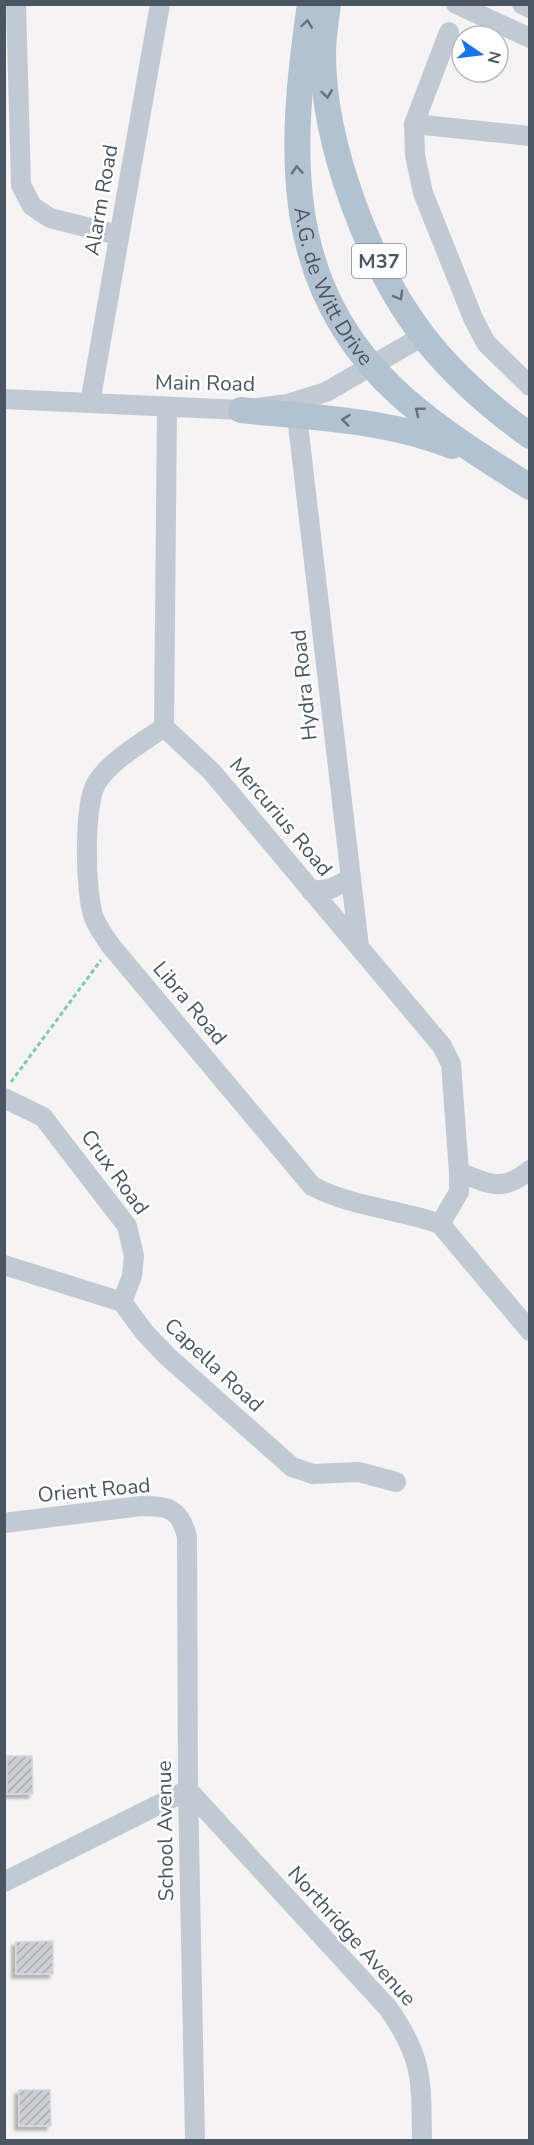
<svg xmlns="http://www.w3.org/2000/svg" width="534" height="2145" font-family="'Nunito Sans',sans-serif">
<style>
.building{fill:url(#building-hatch);stroke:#d7d9de;stroke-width:1.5;filter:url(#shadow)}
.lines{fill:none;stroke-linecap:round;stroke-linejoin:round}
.path{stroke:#7ad0a6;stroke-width:3;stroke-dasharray:4.5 3;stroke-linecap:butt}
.minor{stroke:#c1cad2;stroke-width:20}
.major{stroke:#b3c2d1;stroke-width:26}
.oneway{stroke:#64717d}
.labels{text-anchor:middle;stroke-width:5;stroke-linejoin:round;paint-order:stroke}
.shield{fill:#fff;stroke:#808990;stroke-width:1.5}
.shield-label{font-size:20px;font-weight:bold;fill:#4a5661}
.street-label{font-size:21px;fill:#4a5661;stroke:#fff}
</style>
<defs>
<pattern id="building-hatch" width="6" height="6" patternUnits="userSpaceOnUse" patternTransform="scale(1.5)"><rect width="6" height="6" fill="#cdcfd5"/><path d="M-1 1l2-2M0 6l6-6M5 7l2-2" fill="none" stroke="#a8abb0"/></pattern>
<filter id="shadow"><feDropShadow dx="-4" dy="4" stdDeviation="1.5" flood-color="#0004"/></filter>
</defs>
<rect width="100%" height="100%" fill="#f5f3f3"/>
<path class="building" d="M7 1756H32L33 1794H7Z
M53 1941V1974H16V1942Z
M19 2090H50L51 2126H19Z"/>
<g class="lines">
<path class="path" d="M11 1082 101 960"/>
<path class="minor" d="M16 4 21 185 32 206 50 218 118 235
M456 4 530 38
M522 4 530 8
M449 32 414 124 415 155 423 193 473 318 486 343 530 386
M414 124 530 136
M4 399 241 410 287 404 326 392 423 336
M90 403 160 4
M297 416 359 947
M164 727C142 743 112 759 97 782 83 804 85 894 94 918 98 928 105 937 111 946L312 1186C352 1207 398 1209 440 1224
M164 727 212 772 442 1046 451 1064 459 1172V1192L440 1224
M164 727 167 408
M311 891 330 889 350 879
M4 1098 43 1117 127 1226 134 1256 132 1276 122 1302
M459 1172C489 1184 502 1193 530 1170
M440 1224 530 1331
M4 1265 122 1302 145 1333 167 1356 292 1467 313 1474 359 1472 396 1482
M4 1523 141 1506C168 1506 180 1508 187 1537L188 1790 195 2140
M4 1882 188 1790 388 2008C424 2059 421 2081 422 2140"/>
<g class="major">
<path id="s1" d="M310 4C289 150 280 286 400 395 439 430 485 459 530 487"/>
<path d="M328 4C326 21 323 37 323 54 323 144 369 266 424 337 454 376 490 407 530 436"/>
<path d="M241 410C313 418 385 419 452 446"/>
</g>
</g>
<defs><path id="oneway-chevron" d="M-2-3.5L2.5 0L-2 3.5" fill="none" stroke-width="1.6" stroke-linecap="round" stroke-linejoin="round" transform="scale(1.5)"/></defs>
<g class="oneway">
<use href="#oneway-chevron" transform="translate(307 24) rotate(-82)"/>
<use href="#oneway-chevron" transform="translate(327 94) rotate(82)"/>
<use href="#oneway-chevron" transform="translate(297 170) rotate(-93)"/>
<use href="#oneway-chevron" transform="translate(399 296) rotate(60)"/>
<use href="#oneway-chevron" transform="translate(419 411) rotate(-141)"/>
<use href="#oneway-chevron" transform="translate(346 420) rotate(-174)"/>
</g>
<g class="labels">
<rect class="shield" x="352" y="244" width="54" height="34" rx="4.5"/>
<g class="shield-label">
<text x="379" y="268">M37</text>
</g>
<g class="street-label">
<text transform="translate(101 200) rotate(-80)" y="7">Alarm Road</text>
<text dy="7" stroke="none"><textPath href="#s1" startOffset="290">A.G. de Witt Drive</textPath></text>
<text transform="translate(205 383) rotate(1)" y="7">Main Road</text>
<text transform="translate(304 685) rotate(-96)" y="7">Hydra Road</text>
<text transform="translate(281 817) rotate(50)" y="7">Mercurius Road</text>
<text transform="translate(190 1003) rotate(50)" y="7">Libra Road</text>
<text transform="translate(115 1172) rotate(54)" y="7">Crux Road</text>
<text transform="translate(214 1365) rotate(43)" y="7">Capella Road</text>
<text transform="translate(94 1490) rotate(-5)" y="7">Orient Road</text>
<text transform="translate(165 1831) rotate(-91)" y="7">School Avenue</text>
<text transform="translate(352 1936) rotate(48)" y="7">Northridge Avenue</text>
</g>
</g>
<rect width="534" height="2145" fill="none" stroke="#4a5661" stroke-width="12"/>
<g transform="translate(480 54) rotate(104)"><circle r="28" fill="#ffffff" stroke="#b7bbc0" stroke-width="1.5"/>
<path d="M0-4.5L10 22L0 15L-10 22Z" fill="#1a73e8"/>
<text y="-9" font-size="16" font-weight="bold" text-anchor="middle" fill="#4a5661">N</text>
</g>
</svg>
